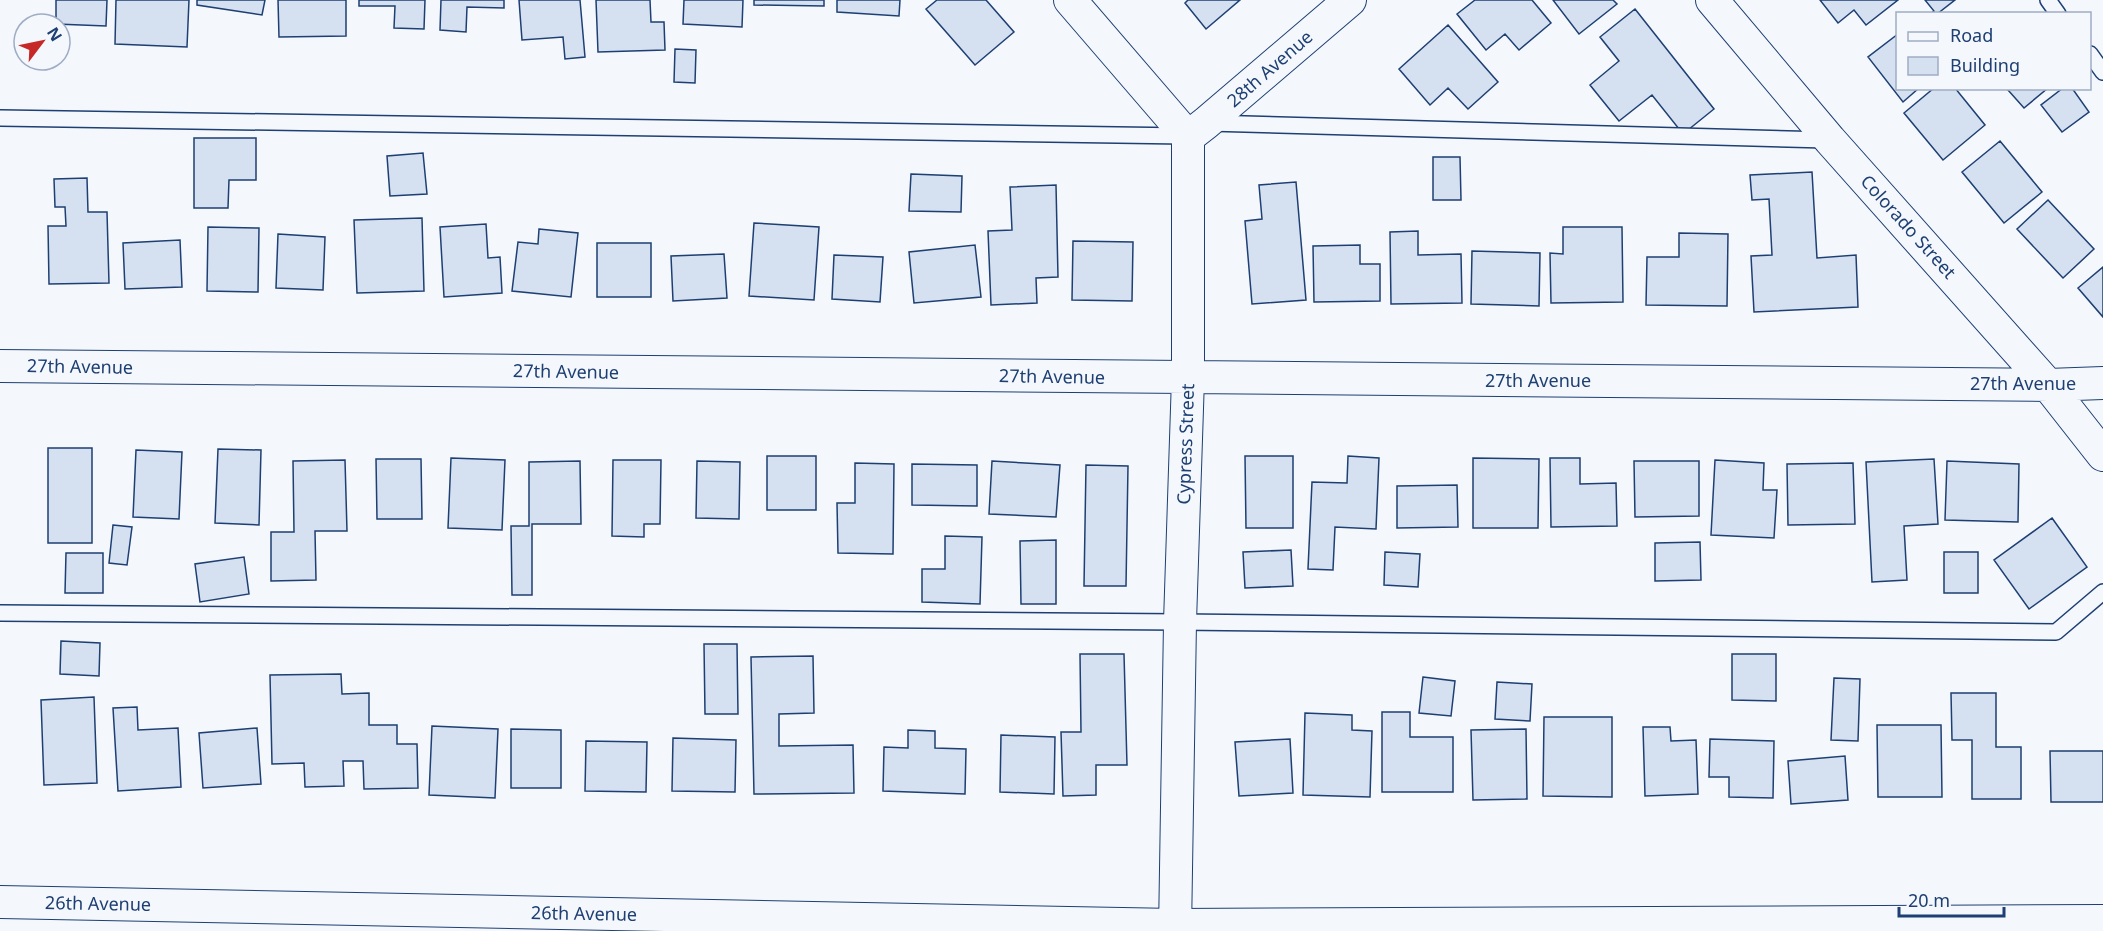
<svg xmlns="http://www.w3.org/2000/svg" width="2103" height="931" font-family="'Noto Sans',sans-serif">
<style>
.building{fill:#d5e0f0;stroke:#1d3f73;stroke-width:1.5}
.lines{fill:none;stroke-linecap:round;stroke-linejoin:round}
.service-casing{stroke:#1d3f73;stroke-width:18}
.minor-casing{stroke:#1d3f73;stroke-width:34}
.service{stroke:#f4f7fb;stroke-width:15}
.minor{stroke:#f4f7fb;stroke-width:32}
.labels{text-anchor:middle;stroke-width:4.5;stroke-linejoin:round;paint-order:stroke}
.street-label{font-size:18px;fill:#1d3f73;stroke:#f4f7fb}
</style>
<rect width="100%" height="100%" fill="#f4f7fb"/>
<path class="building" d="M56 0H107L106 26 56 24Z
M116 0H189L187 47 115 44Z
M197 0H265L262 15 197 5Z
M278 0H346V36L279 37Z
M359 0H425L424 29 394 28 395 6H359Z
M441 0H504V8L467 7 466 32 440 30Z
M519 0H580L585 57 565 59 563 37 522 40Z
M596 0H650L651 22H664L665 50 598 52Z
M684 0H743L742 27 683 24Z
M754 0H824V6L754 5Z
M837 0H900L899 16 837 12Z
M937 0H986L1014 32 975 65 926 9Z
M1188 0H1240L1206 29 1185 3Z
M1475 0H1532L1551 23 1519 50 1505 34 1486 50 1457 14Z
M1553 0H1613L1617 4 1579 34Z
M1820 0H1898L1866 25 1854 10 1838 23Z
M1925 0H1955L1937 14H1930L1934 11Z
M1635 9 1714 109 1683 134 1652 95 1619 121 1590 85 1619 61 1600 37Z
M1448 25 1498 82 1468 109 1448 88 1430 105 1399 69Z
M1898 34V88H1919L1903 102 1868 57Z
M675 49 696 50 695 83 674 82Z
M1934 88H1955L1985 125 1943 160 1904 113Z
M2010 88H2048L2024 108 2008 90Z
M2063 88H2072L2089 112 2062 132 2041 105Z
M194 138H256V180H229L228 208H194Z
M2000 141 2042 192 2004 223 1962 172Z
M423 153 427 194 390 196 387 156Z
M1433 157H1460L1461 200H1433Z
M1812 172 1817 258 1856 255 1858 307 1754 312 1751 256 1772 255 1769 199 1752 200 1750 175Z
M911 174 962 176 961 212 909 211Z
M87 178 88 212H107L109 283 49 284 48 226H66L65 207H55L54 179Z
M1296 182 1306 300 1252 304 1245 221 1262 219 1259 185Z
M1056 185 1058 277 1036 278 1037 303 991 305 988 231 1012 230 1010 187Z
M2048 200 2094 249 2063 278 2017 229Z
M422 218 424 291 357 293 354 220Z
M754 223 819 227 814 300 749 296Z
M486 224 488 258 500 257 502 293 444 297 440 227Z
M208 227 259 228 258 292 207 291Z
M1563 227H1622L1623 302 1551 303 1550 253 1563 254Z
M539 229 578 233 571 297 512 291 518 242 538 244Z
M1418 231V255L1461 254 1462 303 1391 304 1390 232Z
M1679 233 1728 234 1727 306 1646 305 1647 257H1679Z
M278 234 325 237 323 290 276 288Z
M180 240 182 287 125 289 123 243Z
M1073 241 1133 242 1132 301 1072 300Z
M597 243H651V297H597Z
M975 245 981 297 914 303 909 252Z
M1360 245V264H1380V301L1314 302 1313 246Z
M1472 251 1540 253 1539 306 1471 304Z
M724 254 727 298 673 301 671 256Z
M834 255 883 257 880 302 832 299Z
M2103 267V317L2078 288Z
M48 448H92V543H48Z
M218 449 261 450 259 525 215 523Z
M136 450 182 452 179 519 133 517Z
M767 456H816V510H767Z
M1245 456H1293V528H1246Z
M1348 456 1379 458 1376 529 1335 527 1333 570 1308 569 1312 482 1347 483Z
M451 458 505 460 502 530 448 528Z
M1473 458 1539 459 1538 528H1473Z
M1550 458H1580V484L1616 483 1617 526 1551 527Z
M376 459H421L422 519H377Z
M1934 459 1938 524 1904 526 1907 580 1872 582 1866 462Z
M345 460 347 531H315L316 580 271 581V532H294L293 461Z
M613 460H661L660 524H644V537L612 536Z
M1715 460 1764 463 1763 490H1777L1774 538 1711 535Z
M580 461 581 524H532V595H512L511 526H529V462Z
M697 461 740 462 739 519 696 518Z
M992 461 1060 465 1056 517 989 514Z
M1634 461H1699V516L1635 517Z
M1947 461 2019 464 2018 522 1945 520Z
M855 463 894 464 893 554 838 553 837 503H855Z
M1853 463 1855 524 1788 525 1787 464Z
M912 464 977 465V506L912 505Z
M1086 465 1128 466 1126 586H1084Z
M1457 485 1458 527 1397 528V486Z
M2052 518 2087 567 2029 609 1994 560Z
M113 525 132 527 127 565 109 563Z
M945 536 982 537 980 604 922 602V569H945Z
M1056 540V604H1021L1020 541Z
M1700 542 1701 580 1655 581V543Z
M1291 550 1293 586 1245 588 1243 552Z
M1385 552 1420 554 1418 587 1384 585Z
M1944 552H1978V593H1944Z
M66 553H103V593H65Z
M244 557 249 594 200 602 195 564Z
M61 641 100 643 99 676 60 674Z
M704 644H737L738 714H705Z
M1080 654H1124L1127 765H1096V795L1063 796 1061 732H1081Z
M1732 654H1776V701L1732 700Z
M813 656 814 713 779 714V746L853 745 854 793 754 794 751 657Z
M341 674 342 694 369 693V725H397V744H417L418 788 364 789 363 761H343L344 786 305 787 304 763 272 764 270 675Z
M1423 677 1455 681 1451 716 1419 713Z
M1834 678 1860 679 1858 741 1831 740Z
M1497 682 1532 684 1530 721 1495 719Z
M1951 693H1996V747H2021V799H1972V740H1952Z
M94 697 97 783 44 785 41 700Z
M137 707 138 730 178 728 181 787 118 791 113 708Z
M1382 712H1410V737H1453V792H1382Z
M1305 713 1352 715V730L1372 731 1370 797 1303 795Z
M1544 717H1612V797L1543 796Z
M1877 725H1941L1942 797H1878Z
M432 726 498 729 495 798 429 795Z
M1643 727H1670L1671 741 1696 740 1698 794 1645 796Z
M257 728 261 784 203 788 199 733Z
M511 729 561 730V788H511Z
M1526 729 1527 799 1473 800 1471 730Z
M908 730 935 731V748L966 749 965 794 883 791 884 747 908 748Z
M1001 735 1055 737 1054 794 1000 792Z
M673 738 736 740 735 792 672 791Z
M1290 739 1293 793 1239 796 1235 742Z
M1710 739 1774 741 1773 798 1729 797V777H1709Z
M586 741 647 742 646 792 585 791Z
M2050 751H2103V802H2051Z
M1845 756 1848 800 1791 804 1788 761Z"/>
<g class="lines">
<g class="service-casing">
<path id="service" d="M2048 0 2058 14
M2090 54 2103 72
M0 118 1185 136
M1209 123 1827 140
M0 613 1180 622 2056 632 2103 592"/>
</g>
<g class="minor-casing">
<path id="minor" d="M1070 0 1188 137V378L1180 622 1175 931
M1712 0 1830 140 2048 385 2103 455
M1188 137 1206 123 1350 0
M0 366 2048 385 2103 383
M0 902 1175 925 2103 921"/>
</g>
<use href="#service" class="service"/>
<use href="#minor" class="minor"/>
</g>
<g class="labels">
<g class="street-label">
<text transform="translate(1270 69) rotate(-41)" y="6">28th Avenue</text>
<text transform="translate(1908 227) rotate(48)" y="6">Colorado Street</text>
<text transform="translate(80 367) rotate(1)" y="6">27th Avenue</text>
<text transform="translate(566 372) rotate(1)" y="6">27th Avenue</text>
<text transform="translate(1052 377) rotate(1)" y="6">27th Avenue</text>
<text x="1538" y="387">27th Avenue</text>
<text x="2023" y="390">27th Avenue</text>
<text transform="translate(1186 444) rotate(-88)" y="6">Cypress Street</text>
<text transform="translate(98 904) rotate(1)" y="6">26th Avenue</text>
<text transform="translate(584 914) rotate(1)" y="6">26th Avenue</text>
</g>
</g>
<rect x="1896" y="12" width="195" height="78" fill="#f4f7fb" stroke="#9eadc5" stroke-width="1.5"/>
<rect x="1908" y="32" width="30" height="9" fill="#f4f7fb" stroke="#9eadc5" stroke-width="1.5"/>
<text x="1950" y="42" font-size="18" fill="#1d3f73">Road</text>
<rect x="1908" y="57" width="30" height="18" fill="#d5e0f0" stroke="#9eadc5" stroke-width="1.5"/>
<text x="1950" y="72" font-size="18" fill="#1d3f73">Building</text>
<g transform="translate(42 42) rotate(58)"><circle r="28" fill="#f4f7fb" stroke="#9eadc5" stroke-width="1.5"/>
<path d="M0-4.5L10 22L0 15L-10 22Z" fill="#c62828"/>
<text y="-9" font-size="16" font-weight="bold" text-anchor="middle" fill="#1d3f73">N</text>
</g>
<path d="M1899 907v9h105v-9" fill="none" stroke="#1d3f73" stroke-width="3"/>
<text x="1908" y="907" font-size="18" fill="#1d3f73" stroke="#f4f7fb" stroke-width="4.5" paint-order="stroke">20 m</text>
</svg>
